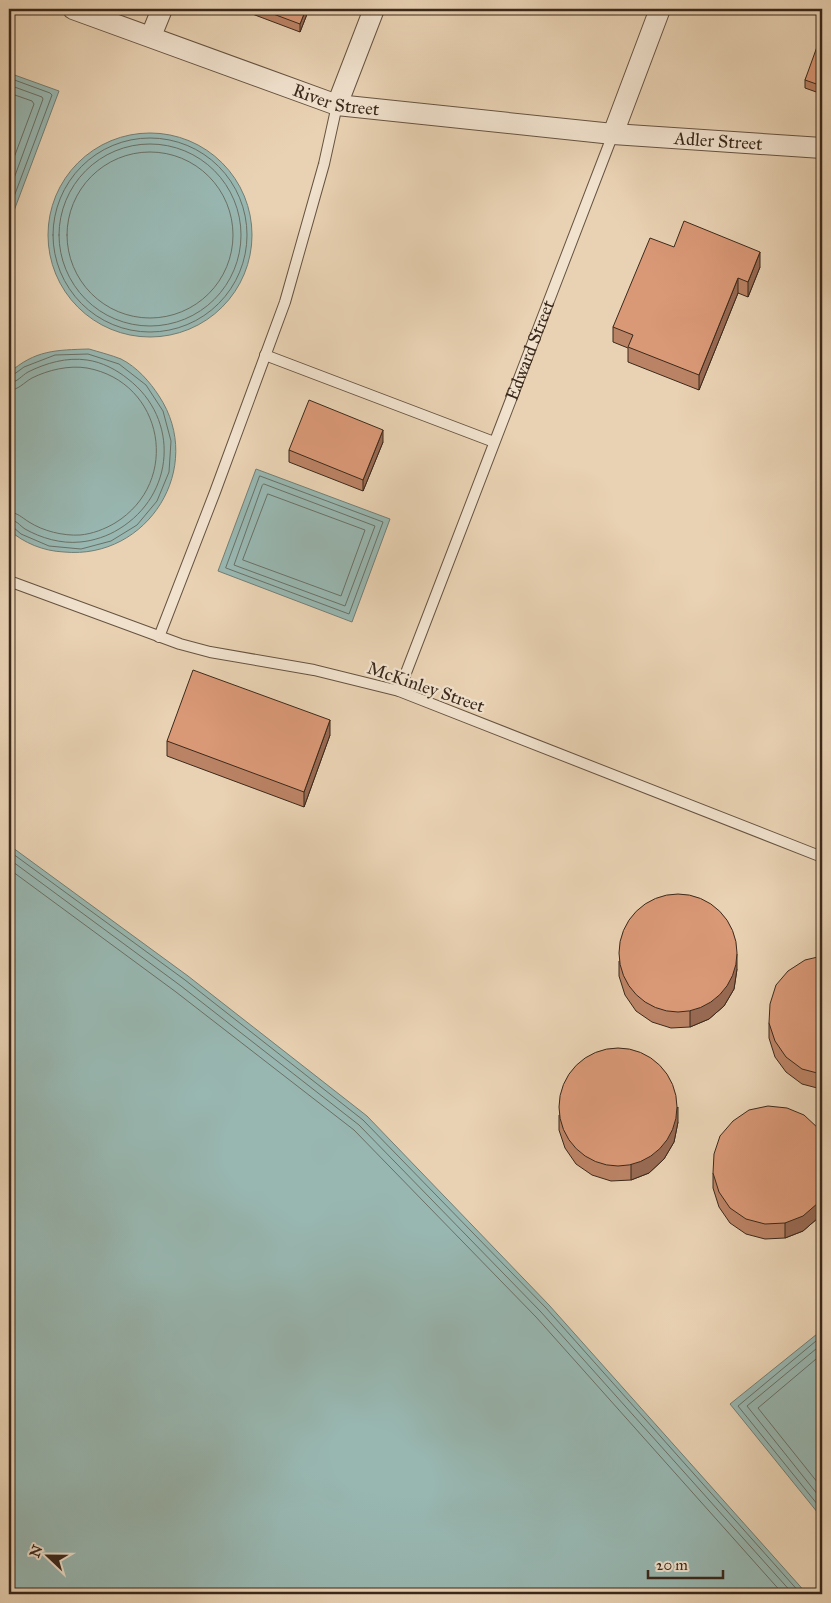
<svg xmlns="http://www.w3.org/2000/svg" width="831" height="1603" font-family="'IM FELL Great Primer',serif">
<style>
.water{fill:#98b7b1;stroke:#737e75}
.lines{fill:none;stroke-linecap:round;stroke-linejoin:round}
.shore{stroke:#6a7066;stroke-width:1}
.lane-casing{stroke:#665341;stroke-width:12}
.street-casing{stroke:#665341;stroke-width:22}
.lane{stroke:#f1e2ce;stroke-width:10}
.street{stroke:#f1e2ce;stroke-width:20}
.wall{fill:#bb8365;stroke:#3b291b}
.shaded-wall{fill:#986a53;stroke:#3b291b}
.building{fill:#d99876;stroke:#3b291b}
.labels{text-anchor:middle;stroke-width:4.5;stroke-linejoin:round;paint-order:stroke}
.street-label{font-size:18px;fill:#3b291b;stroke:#f1e2ce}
</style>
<rect width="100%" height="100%" fill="#e9d2b3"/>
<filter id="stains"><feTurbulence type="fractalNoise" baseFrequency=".004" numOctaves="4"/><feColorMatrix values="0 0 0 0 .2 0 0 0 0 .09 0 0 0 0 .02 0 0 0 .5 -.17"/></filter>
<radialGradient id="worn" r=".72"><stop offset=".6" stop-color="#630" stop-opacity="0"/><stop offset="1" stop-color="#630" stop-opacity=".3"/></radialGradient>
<path class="water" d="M9 73 59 91 9 224Z
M48 235a102 102 0 1 1 204 0a102 102 0 1 1-204 0Z
M89 349C99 352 111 355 121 359 137 367 150 382 159 396 206 467 148 560 64 552 43 551 24 543 9 530V373C35 350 56 350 89 349Z
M256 469 390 519 352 622 218 571Z
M9 845 188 976 367 1116 549 1305 807 1594H9Z
M822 1330V1518L730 1404Z"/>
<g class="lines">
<path class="shore" d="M9 78 50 93 52 95 9 210
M9 85 42 97 43 99 9 192
M9 93 32 101 34 104 9 171
M53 235a97 97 0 1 1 194 0a97 97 0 1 1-194 0Z
M59 235a91 91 0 1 1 182 0a91 91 0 1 1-182 0Z
M67 235a83 83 0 1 1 166 0a83 83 0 1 1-166 0Z
M9 376 13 375 24 367 55 355 88 354 119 364 146 385 163 411 171 441 169 472 157 501 137 525 111 541 81 549 49 546 21 534 13 527 9 526
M9 383C18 382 21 376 28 372 46 363 67 357 87 360 102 362 117 370 128 379 180 419 175 495 119 529 108 536 93 541 80 542 61 544 41 538 25 529 19 525 17 520 9 520
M9 390C19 390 23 383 32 378 48 370 69 365 87 368 164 382 182 482 115 523 105 529 92 534 80 535 63 536 43 531 29 522 21 517 18 513 9 512
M260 476 383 522 349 614 226 568Z
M264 484 375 526 345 606 234 565 262 486Z
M268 494 365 530 341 596 243 560Z
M9 851 185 980 363 1120 546 1308 801 1594
M9 859 181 986 359 1125 541 1312 793 1594
M9 869 176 992 354 1130 536 1317 783 1594
M822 1336 738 1406 822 1510
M822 1344 747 1406 822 1500
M822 1354 758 1408 822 1488"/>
<g class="lane-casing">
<g id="lane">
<path d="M265 355 494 442"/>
<path d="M9 581 180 644 210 652 314 670 399 691 822 857"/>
<path d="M159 637 215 492 285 302 324 164 337 105"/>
<path id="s1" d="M399 691 613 134"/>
</g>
</g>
<g class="street-casing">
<g id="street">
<path id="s2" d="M73 9 337 105 613 134 822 148"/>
<path d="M151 36 162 9"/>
<path d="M337 105 374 9"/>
<path d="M613 134 660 9"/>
</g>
</g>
<use href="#lane" class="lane"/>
<use href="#street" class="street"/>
</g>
<path class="wall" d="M239 9H309L300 32Z
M822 45V94L805 88V80Z
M674 247 760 267 748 297 738 293 699 390 628 362V348L613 342V327Z
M383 442 363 491 289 462V450Z
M330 735 304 807 167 756V741Z
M822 956V1089H821L802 1084 786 1072 775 1057 769 1038V1023Z
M619 961 737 969 734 989 724 1006 709 1019 690 1027 671 1028 652 1022 636 1011 625 995 619 976Z
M559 1115 678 1122 674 1142 664 1159 649 1173 631 1180 611 1181 592 1175 576 1164 565 1148 559 1130Z
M822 1134V1211L818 1218 803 1231 785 1238 765 1239 746 1234 730 1223 719 1207 713 1188V1173Z"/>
<path class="shaded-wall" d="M306 9H309L300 32V24Z
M760 252V267L748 297V282Z
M738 278V293L699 390V375Z
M383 430V442L363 491V480Z
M330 720V735L304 807V792Z
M737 954V969L734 989 724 1006 709 1019 690 1027V1011Z
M678 1107V1122L674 1142 664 1159 649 1173 631 1180V1165Z
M822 1195V1211L818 1218 803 1231 785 1238V1223Z"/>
<path class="building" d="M260 9H306L300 24Z
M818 44 822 45V86L805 80Z
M684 221 760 252 748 282 738 278 699 375 628 347 633 335 613 327 650 238 674 247Z
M309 400 383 430 363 480 289 450Z
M193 670 330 720 304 792 167 741Z
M619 953a59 59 0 1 1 118 0a59 59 0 1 1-118 0Z
M822 956V1074H821L802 1069 786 1057 775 1041 769 1023 770 1004 776 985 788 971 805 960Z
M559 1107a59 59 0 1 1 118 0a59 59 0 1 1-118 0Z
M768 1106 787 1108 804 1115 819 1129 822 1134V1195L818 1203 803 1216 785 1223 765 1224 746 1219 730 1208 719 1192 713 1173 714 1154 720 1136 733 1121 749 1110Z"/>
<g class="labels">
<g class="street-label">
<text dy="6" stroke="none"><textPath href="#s2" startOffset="279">River Street</textPath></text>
<text dy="6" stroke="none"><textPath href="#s2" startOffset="664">Adler Street</textPath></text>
<text dy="6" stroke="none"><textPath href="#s1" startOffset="365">Edward Street</textPath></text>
<text transform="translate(426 687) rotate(19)" y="6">McKinley Street</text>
</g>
</g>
<rect width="831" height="1603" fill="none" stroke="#e9d2b3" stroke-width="30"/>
<rect x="10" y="10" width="811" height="1583" fill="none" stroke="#3b291b" stroke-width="2.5"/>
<rect x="15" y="15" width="801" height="1573" fill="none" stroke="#3b291b"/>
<g transform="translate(48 1556) rotate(292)" stroke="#f1e2ce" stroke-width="4" paint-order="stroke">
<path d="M0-4L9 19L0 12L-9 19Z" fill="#3b291b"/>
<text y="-8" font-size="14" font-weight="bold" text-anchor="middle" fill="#3b291b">N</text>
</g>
<path d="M648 1570v8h75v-8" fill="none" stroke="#3b291b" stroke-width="2.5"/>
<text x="656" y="1570" font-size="15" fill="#3b291b" stroke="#f1e2ce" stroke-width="4" paint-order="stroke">20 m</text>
<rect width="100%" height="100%" filter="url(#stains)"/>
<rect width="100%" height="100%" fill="url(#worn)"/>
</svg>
